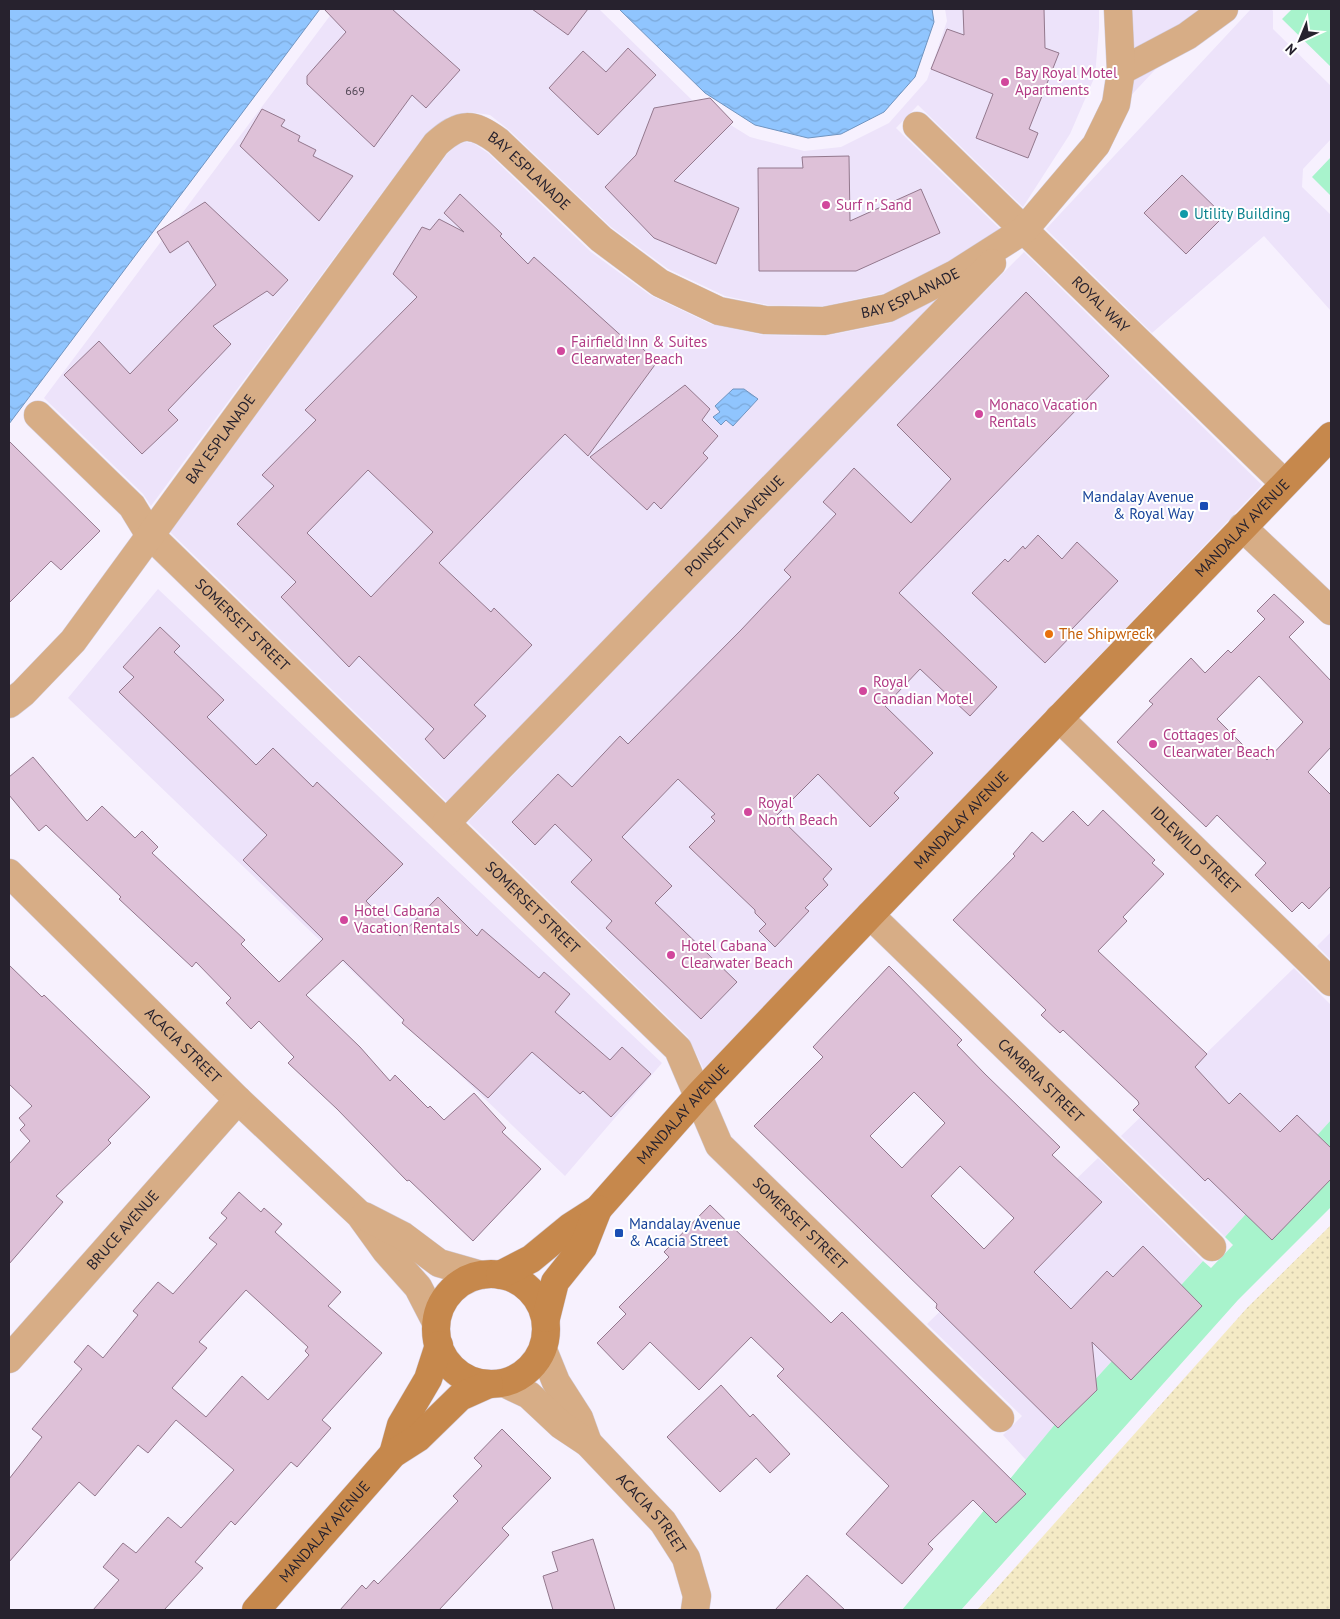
<svg xmlns="http://www.w3.org/2000/svg" width="1340" height="1619" font-family="'PT Sans',sans-serif">
<style>
.built{fill:#ede3fa}
.sand{fill:url(#sand-dots)}
.park{fill:#a8f3cc}
.water{fill:url(#water-waves);stroke:#7094c0}
.building{fill:#dec1d8;stroke:#93788d;fill-rule:evenodd}
.lines{fill:none;stroke-linecap:round;stroke-linejoin:round}
.street-casing{stroke:#d2ccd9;stroke-width:29}
.secondary-casing{stroke:#d2ccd9;stroke-width:29}
.street{stroke:#d7ad86;stroke-width:28}
.secondary{stroke:#c6884c;stroke-width:28}
.hotel-dot{fill:#d1479c;stroke:#fff;stroke-width:2}
.culture-dot{fill:#0f9aa8;stroke:#fff;stroke-width:2}
.transit-dot{fill:#1a4fb4;stroke:#fff;stroke-width:2}
.food-dot{fill:#e8710a;stroke:#fff;stroke-width:2}
.labels{text-anchor:middle;stroke-width:4;stroke-linejoin:round;paint-order:stroke}
.number-label{font-size:12px;fill:#554a58}
.hotel-label{font-size:15px;fill:#b23c85;stroke:#fff;text-anchor:start}
.street-label{font-size:15px;fill:#27222e;stroke:#fff}
.culture-label{font-size:15px;fill:#0d838f;stroke:#fff;text-anchor:start}
.transit-label{font-size:15px;fill:#164399;stroke:#fff;text-anchor:end}
.food-label{font-size:15px;fill:#c56008;stroke:#fff;text-anchor:start}
</style>
<defs>
<pattern id="sand-dots" width="8" height="8" patternUnits="userSpaceOnUse" patternTransform="scale(1.25)"><rect width="8" height="8" fill="#f4eac5"/><path d="M2 2h.1M6 6h.1" fill="none" stroke="#d1c8aa" stroke-width="1.8" stroke-linecap="round"/></pattern>
<pattern id="water-waves" width="16" height="10" patternUnits="userSpaceOnUse" patternTransform="scale(1.25)"><rect width="16" height="10" fill="#90c5fe"/><path d="M0 5q4-4 8 0t8 0" fill="none" stroke="#7ca9da"/></pattern>
</defs>
<rect width="100%" height="100%" fill="#f7f1fe"/>
<path class="built" d="M335 9H599L695 103 750 137 804 151 841 147 889 123 927 80 947 21 945 9H1099V28L1095 76 1070 134 1023 207 918 105 896 128 1000 229 949 261 885 293 824 306 768 305 725 296 668 269 611 227 509 130 490 115 469 112 448 117 424 136 151 506 143 494 44 398Z
M1129 9H1212L1108 120Z
M1251 9H1271L1273 11V29L1331 86V139L1303 169 1302 187 1331 215V311L1264 236 1152 333 1046 229Z
M465 142 473 143 488 153 591 252 650 295 711 324 763 335 825 336 890 323 936 300 447 802 169 531 447 154 457 145Z
M1024 252 1262 485 704 1070 688 1037 468 822 673 609Z
M158 589 662 1063 565 1176 68 698Z
M1331 932V960L1317 946Z
M1294 968 1331 1005V1120L1225 1237 1121 1136Z
M1098 1158 1203 1261 1061 1417 1026 1460 1003 1435 1022 1416 927 1324Z"/>
<path class="sand" d="M1331 1225V1610H977L1247 1308Z"/>
<path class="park" d="M1292 9H1331V67L1282 19Z
M1331 157V196L1312 177Z
M1331 1120V1207L1238 1300 961 1610H902L1061 1417 1203 1261 1211 1268 1233 1245 1225 1237Z"/>
<path class="water" d="M9 9H320L9 424Z
M619 9H932L934 22 915 77 884 112 841 134 808 138 755 125 705 93Z
M733 389H744L758 399 733 426 726 420 721 425 713 417 720 412 715 406Z"/>
<path class="building" d="M324 9H392L460 70 426 108 412 95 374 147 307 84V76L346 32Z
M532 9H588L568 35Z
M963 9H1044L1045 48 1059 53 1029 129 1038 133 1028 158 976 138 993 94 931 69 947 29 964 35Z
M628 48 656 75 598 135 549 88 583 51 606 72Z
M710 98 733 122 674 181 739 208 716 264 654 238 605 187 636 155 654 108Z
M262 109 285 120 281 126 300 136 298 141 316 150 313 156 353 176 319 221 240 146Z
M849 156 850 221 921 189 940 233 856 271H759L758 168H803L802 157Z
M1182 175 1224 216 1186 254 1144 213Z
M460 194 502 234 500 236 528 264 534 257 627 341 630 337 657 362 588 456 565 434 439 563 491 612 494 608 532 645 474 705 486 716 444 759 425 739 434 729 359 656 349 667 281 597 296 582 237 524 274 486 262 475 316 420 305 410 417 297 393 274 422 227 430 230 439 219 464 232 444 213ZM368 470 433 532 371 597 307 533Z
M205 202 288 280 273 296 267 291 213 326 231 344 168 410 178 420 142 454 64 375 99 341 130 374 216 285 188 241 170 253 157 232Z
M1026 292 1109 376 899 593 997 687 970 716 920 669 885 706 933 753 894 793 899 798 870 827 818 774 777 815 832 869 823 879 828 885 805 908 809 911 775 947 759 931 766 924 755 913V910L689 847 715 821 711 817 715 814 678 779 622 837 672 886 655 903 737 982 701 1019 606 928 612 921 571 882 592 860 555 824 535 845 512 822 558 774 572 787 620 736 628 744 741 630 791 577 784 570 836 514 823 502 854 468 911 523 951 479 897 425Z
M685 385 710 409 702 420 718 436 703 453 708 458 661 509 654 502 647 510 590 457Z
M9 441 100 531 61 570 51 561 9 603Z
M1038 535 1062 559 1077 542 1118 581 1072 629 1075 632 1045 663 972 593 1005 559 1008 562 1023 546 1025 549Z
M1274 594 1304 622 1289 637 1331 681V747L1308 772 1331 795V886L1309 909 1302 902 1292 912 1255 875 1266 863 1217 815 1206 827 1117 742 1153 704 1149 701 1191 658 1205 673 1228 650 1231 653 1265 619 1257 611ZM1259 676 1303 722 1267 760 1261 753 1256 758 1217 719Z
M160 627 180 646 174 652 224 700 207 717 256 765 273 748 313 787 317 782 403 864 366 901 400 936 438 897 477 936 482 929 539 978 544 972 570 994 555 1012 610 1060 622 1047 651 1074 611 1117 583 1091 580 1094 532 1052 488 1098 402 1023 404 1020 343 960 306 995 360 1047 390 1081 395 1075 428 1108 430 1106 444 1120 474 1093 506 1128 502 1132 541 1169 473 1241 409 1180 407 1181 337 1109 288 1063 294 1057 259 1021 251 1029 226 1003 231 998 196 962 192 967 119 899 121 897 46 825 39 831 9 795V777L33 757 87 821 102 806 135 838 142 831 158 847 152 853 245 940 241 944 279 982 323 939 243 860 267 835 119 692 134 677 123 667Z
M1103 810 1155 860 1152 863 1164 874 1123 917 1127 921 1098 951 1207 1054 1195 1067 1229 1104 1240 1093 1280 1132 1297 1115 1331 1148V1179L1272 1240 1208 1178 1205 1181 1133 1110 1139 1104 1138 1101 1063 1030 1060 1033 1041 1015 1046 1010 953 920 1015 856 1013 854 1032 832 1043 842 1073 811 1088 826Z
M9 965 42 997 44 995 150 1097 108 1140 111 1143 56 1196 63 1202 9 1264V1164L30 1141 20 1130 25 1125 19 1118 32 1106 9 1084Z
M889 966 962 1040 957 1045 985 1074 1060 1147 1052 1155 1102 1202 1034 1272 1071 1309 1107 1271 1113 1277 1143 1246 1202 1306 1131 1380 1092 1342 1097 1390 1058 1428 936 1308 937 1304 754 1126 823 1057 813 1047ZM914 1092 945 1123 902 1168 870 1136ZM960 1166 1014 1218 984 1249 931 1196Z
M239 1192 261 1212 264 1208 282 1224 275 1232 341 1292 328 1306 382 1353 322 1420 331 1428 297 1467 291 1462 235 1525 231 1521 195 1562 203 1568 164 1610H93L119 1580 103 1567 123 1543 136 1553 168 1517 181 1528 234 1470 176 1420 148 1453 138 1445 95 1496 79 1482 9 1562V1479L42 1437 32 1429 82 1369 74 1362 88 1345 103 1358 138 1315 133 1311 158 1282 173 1294 217 1244 209 1238 227 1218 221 1213ZM246 1290 308 1347 305 1351 309 1355 268 1400 242 1376 206 1417 172 1388 207 1348 199 1342Z
M710 1205 831 1323 842 1312 1026 1494 996 1523 973 1500 928 1544 933 1549 902 1584 846 1534 889 1486 777 1376 784 1369 751 1337 699 1390 650 1342 623 1370 597 1343 626 1314 619 1307 669 1257 664 1252Z
M721 1385 750 1417 753 1414 790 1454 770 1473 756 1458 720 1492 667 1437Z
M502 1429 551 1478 502 1528 509 1535 439 1610H340L362 1585 366 1589 374 1580 378 1584 458 1501 453 1496 482 1466 474 1458Z
M593 1539 615 1610H553L543 1576 558 1571 552 1552Z
M807 1575 845 1610H775Z"/>
<g class="lines">
<g class="street-casing">
<g id="street">
<path d="M1121 71 1187 36 1224 9"/>
<path id="s1" d="M917 126 1284 483"/>
<path id="s2" d="M38 415 132 506 149 534 678 1049 719 1145 1000 1418"/>
<path d="M1242 527 1331 611"/>
<path id="s3" d="M9 704 23 693 73 641 436 144C460 122 472 122 498 141L601 239 660 283 719 311 765 320 824 321 888 308 955 274 1024 230 1096 145 1116 104 1121 71 1118 9"/>
<path id="s4" d="M1059 718 1331 982"/>
<path id="s5" d="M446 823 663 599 992 263"/>
<path id="s6" d="M9 873 238 1100 360 1215 386 1251 418 1287 436 1322"/>
<path id="s7" d="M870 915 1212 1247"/>
<path d="M364 1216 403 1236 439 1263 481 1275"/>
<path d="M543 1350 556 1382 579 1418 588 1443"/>
<path id="s8" d="M9 1359 238 1100"/>
<path id="s9" d="M504 1383 529 1395 561 1425 588 1443 663 1522 686 1558 697 1596 695 1610"/>
</g>
</g>
<g class="secondary-casing">
<g id="secondary">
<circle cx="491" cy="1329" r="55"/>
<path id="s10" d="M500 1275 531 1259 570 1227 598 1209 698 1096 870 915 1331 436"/>
<path d="M546 1318 555 1282 583 1247 598 1209"/>
<path d="M393 1454 401 1425 428 1379 439 1345"/>
<path id="s11" d="M256 1610 393 1454 418 1438 460 1397 489 1384"/>
</g>
</g>
<use href="#street" class="street"/>
<use href="#secondary" class="secondary"/>
</g>
<g class="hotel-dot">
<circle cx="1005" cy="82" r="5"/>
<circle cx="826" cy="205" r="5"/>
<circle cx="561" cy="351" r="5"/>
<circle cx="979" cy="414" r="5"/>
<circle cx="863" cy="691" r="5"/>
<circle cx="1153" cy="744" r="5"/>
<circle cx="748" cy="812" r="5"/>
<circle cx="344" cy="920" r="5"/>
<circle cx="671" cy="955" r="5"/>
</g>
<circle class="culture-dot" cx="1184" cy="214" r="5"/>
<g class="transit-dot">
<rect x="1199" y="501" width="10" height="10" rx="2.5"/>
<rect x="614" y="1228" width="10" height="10" rx="2.5"/>
</g>
<circle class="food-dot" cx="1049" cy="634" r="5"/>
<g class="labels">
<g class="number-label">
<text x="355" y="95">669</text>
</g>
<g class="hotel-label">
<text x="1015" y="78">Bay Royal Motel<tspan x="1015" dy="17">Apartments</tspan></text>
<text x="836" y="210">Surf n' Sand</text>
<text x="571" y="347">Fairfield Inn &amp; Suites<tspan x="571" dy="17">Clearwater Beach</tspan></text>
<text x="989" y="410">Monaco Vacation<tspan x="989" dy="17">Rentals</tspan></text>
<text x="873" y="687">Royal<tspan x="873" dy="17">Canadian Motel</tspan></text>
<text x="1163" y="740">Cottages of<tspan x="1163" dy="17">Clearwater Beach</tspan></text>
<text x="758" y="808">Royal<tspan x="758" dy="17">North Beach</tspan></text>
<text x="354" y="916">Hotel Cabana<tspan x="354" dy="17">Vacation Rentals</tspan></text>
<text x="681" y="951">Hotel Cabana<tspan x="681" dy="17">Clearwater Beach</tspan></text>
</g>
<g class="street-label">
<text dy="5" stroke="none"><textPath href="#s3" startOffset="819">BAY ESPLANADE</textPath></text>
<text dy="5" stroke="none"><textPath href="#s3" startOffset="1254">BAY ESPLANADE</textPath></text>
<text dy="5" stroke="none"><textPath href="#s1" startOffset="256">ROYAL WAY</textPath></text>
<text dy="5" stroke="none"><textPath href="#s3" startOffset="340">BAY ESPLANADE</textPath></text>
<text dy="5" stroke="none"><textPath href="#s5" startOffset="414">POINSETTIA AVENUE</textPath></text>
<text dy="5" stroke="none"><textPath href="#s10" startOffset="1056">MANDALAY AVENUE</textPath></text>
<text dy="5" stroke="none"><textPath href="#s2" startOffset="294">SOMERSET STREET</textPath></text>
<text dy="5" stroke="none"><textPath href="#s10" startOffset="651">MANDALAY AVENUE</textPath></text>
<text dy="5" stroke="none"><textPath href="#s4" startOffset="190">IDLEWILD STREET</textPath></text>
<text dy="5" stroke="none"><textPath href="#s2" startOffset="699">SOMERSET STREET</textPath></text>
<text dy="5" stroke="none"><textPath href="#s6" startOffset="245">ACACIA STREET</textPath></text>
<text dy="5" stroke="none"><textPath href="#s7" startOffset="238">CAMBRIA STREET</textPath></text>
<text dy="5" stroke="none"><textPath href="#s10" startOffset="246">MANDALAY AVENUE</textPath></text>
<text dy="5" stroke="none"><textPath href="#s2" startOffset="1119">SOMERSET STREET</textPath></text>
<text dy="5" stroke="none"><textPath href="#s8" startOffset="172">BRUCE AVENUE</textPath></text>
<text dy="5" stroke="none"><textPath href="#s9" startOffset="199">ACACIA STREET</textPath></text>
<text dy="5" stroke="none"><textPath href="#s11" startOffset="104">MANDALAY AVENUE</textPath></text>
</g>
<g class="culture-label">
<text x="1194" y="219">Utility Building</text>
</g>
<g class="transit-label">
<text x="1194" y="502">Mandalay Avenue<tspan x="1194" dy="17">&amp; Royal Way</tspan></text>
<text x="629" y="1229" text-anchor="start">Mandalay Avenue<tspan x="629" dy="17">&amp; Acacia Street</tspan></text>
</g>
<g class="food-label">
<text x="1059" y="639">The Shipwreck</text>
</g>
</g>
<rect width="1340" height="1619" fill="none" stroke="#27222e" stroke-width="20"/>
<g transform="translate(1300 40) rotate(224)" stroke="#ffffff" stroke-width="4" paint-order="stroke">
<path d="M0-4L9 19L0 12L-9 19Z" fill="#27222e"/>
<text y="-8" font-size="14" font-weight="bold" text-anchor="middle" fill="#27222e">N</text>
</g>
</svg>
